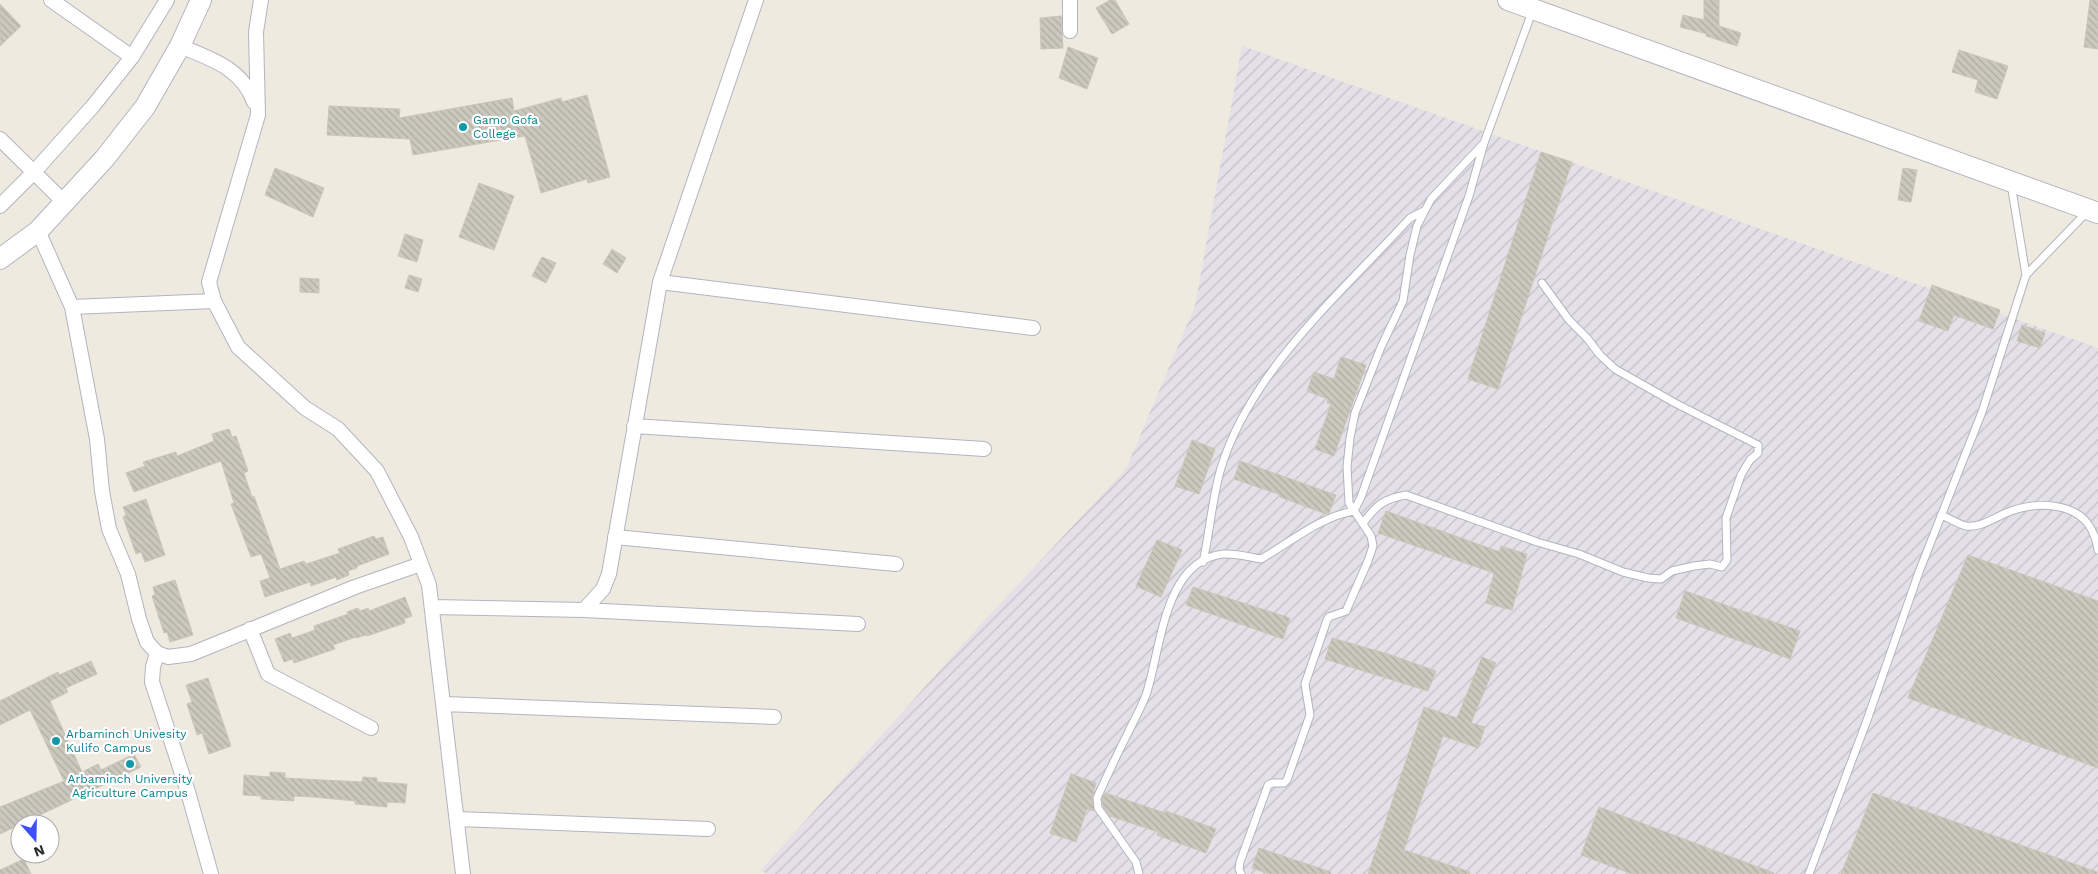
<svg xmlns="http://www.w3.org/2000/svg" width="2098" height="874" font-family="'Work Sans',sans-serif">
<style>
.industrial{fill:url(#industrial-furrows)}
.building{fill:url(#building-back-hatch);stroke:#cbc6b8}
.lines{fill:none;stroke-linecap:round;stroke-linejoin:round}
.lane-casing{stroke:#b3b4c1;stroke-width:9}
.street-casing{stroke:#b3b4c1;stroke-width:16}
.secondary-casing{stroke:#b3b4c1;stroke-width:22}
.lane{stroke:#fff;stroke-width:7}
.street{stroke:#fff;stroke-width:14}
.secondary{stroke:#fff;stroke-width:20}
.culture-dot{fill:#0f9aa8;stroke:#fff;stroke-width:2}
.labels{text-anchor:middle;stroke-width:4.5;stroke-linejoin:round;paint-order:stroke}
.culture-label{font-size:12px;fill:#0d838f;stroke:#fff;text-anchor:start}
</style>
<defs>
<pattern id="industrial-furrows" width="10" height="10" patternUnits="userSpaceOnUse" patternTransform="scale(1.25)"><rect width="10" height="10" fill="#e3e0e8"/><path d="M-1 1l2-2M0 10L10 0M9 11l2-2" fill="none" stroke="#c3c0c7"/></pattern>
<pattern id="building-back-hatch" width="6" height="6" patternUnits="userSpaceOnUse" patternTransform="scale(1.25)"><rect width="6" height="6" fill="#cbc8be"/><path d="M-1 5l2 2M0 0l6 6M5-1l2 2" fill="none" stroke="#afaca4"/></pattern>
</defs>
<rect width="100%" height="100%" fill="#efeadf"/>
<path class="industrial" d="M1242 46 2098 348V874H769L760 871 982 623 1126 469 1195 306Z"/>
<path class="building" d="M1110 0H1115L1129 24 1112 34 1096 8Z
M1704 0H1719V26L1741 33 1737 46 1706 36 1707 34 1680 27 1683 15 1704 20Z
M2090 0H2098V49L2084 47Z
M0 4 21 26 0 46Z
M1061 16 1063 48 1041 49 1040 18Z
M1068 47 1098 58 1087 89 1059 78Z
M1959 50 2008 66 1997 99 1975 92 1978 80 1952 72Z
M587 95 610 177 588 183 587 179 541 193 525 136 413 155 410 139 327 135 329 106 400 109 399 118 512 98 514 111 561 98 562 102Z
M1541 152 1572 162 1498 389 1468 379Z
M275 168 324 188 313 217 265 195Z
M1903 168 1917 170 1911 202 1898 200Z
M479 183 514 196 494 250 459 237Z
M405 234 423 240 417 262 398 256Z
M612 249 626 258 617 273 603 264Z
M542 257 556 263 546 283 532 276Z
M409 275 422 279 418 292 405 288Z
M300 278 319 279V293L300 292Z
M1932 285 2000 310 1993 329 1954 315 1948 331 1919 321Z
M2022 325 2045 333 2040 348 2017 341Z
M1341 357 1366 365 1334 456 1315 449 1331 404 1327 403 1328 399 1307 391 1314 372 1334 379Z
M229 429 232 437 236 436 248 471 244 473 252 497 254 496 280 569 304 561 306 564 340 553 338 549 374 536 376 539 383 537 389 554 357 566V568L348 571 349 575 337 580 336 577 311 586 310 582 265 597 260 581 270 578 261 554 251 557 231 504 234 503 221 461 134 492 126 473 145 466 143 462 176 452 177 456 214 441 212 434Z
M1192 440 1215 449 1199 494 1175 486Z
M1240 461 1336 495 1329 513 1326 514 1280 497 1281 495 1234 479Z
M146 499 165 555 145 562 141 552 136 554 123 517 126 515 123 507Z
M1386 511 1500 552 1501 546 1527 554 1512 610 1486 603 1494 573 1378 533Z
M1157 540 1182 550 1161 597 1136 586Z
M1968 555 2098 601V768L1908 698Z
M175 580 193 635 170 642 167 632 164 633 152 596 155 595 153 587Z
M1193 587 1290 618 1283 639 1186 605Z
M1685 591 1800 631 1790 659 1676 618Z
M405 597 412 616 404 619 405 623 367 636 366 635 356 638V637L333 645 335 649 294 663 293 659 284 662 275 639 290 633 292 638 315 630 314 626 348 614 347 612 358 608 360 611 368 608 369 611Z
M1332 638 1388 654 1436 671 1428 691 1325 659Z
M1482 657 1496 663 1471 723 1485 727 1478 748 1443 736 1404 850 1470 872 1469 874H1368L1424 707 1457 718Z
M91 661 97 674 66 688 68 692 50 701 82 772 98 764 101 770 134 754 141 767 0 834V807L64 781 30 710 0 725V701L58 672 59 675Z
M208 678 231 746 209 754 202 733 197 735 187 704 192 702 186 685Z
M270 772 285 773V778L362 782 363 777 377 778V782L407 784 405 803 387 802V807L355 804V801L313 797 294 796V801L261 799V796L243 795 244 775 270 777Z
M1071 774 1096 783 1092 798 1094 811 1087 809 1076 842 1050 833Z
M1105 793 1165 813 1166 811 1216 829 1206 853 1157 835 1158 832 1110 816 1103 806 1102 799Z
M1873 793 2097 872V874H1841Z
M1599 807 1774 873V874H1632L1581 855Z
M1259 848 1331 872 1330 874H1270L1252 868Z
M24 859 31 874H0V870Z"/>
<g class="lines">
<g class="lane-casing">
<path id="lane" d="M2011 184 2026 275
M1354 511 1361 497 1469 196 1484 143 1532 12
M1941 515C1949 518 1958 524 1966 526 1980 528 1994 518 2006 513 2034 501 2081 500 2094 535 2096 539 2097 545 2098 550
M1363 523C1377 505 1383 499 1406 495L1537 542 1579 554 1623 572 1648 578 1661 579 1672 571 1694 566 1710 564 1722 567 1727 560 1726 518 1741 475 1750 460 1758 453V445L1675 403 1615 369 1600 355 1587 338 1569 320 1542 283
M1203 562C1210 531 1212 498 1221 468 1251 370 1342 292 1410 218L1424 211
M1139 874 1136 862 1098 808 1097 798C1107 776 1117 754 1128 733 1134 720 1141 708 1146 695 1161 651 1163 561 1223 554 1236 553 1249 557 1261 559 1291 542 1319 517 1354 511
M1241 874 1239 869 1240 862 1267 788 1268 785 1272 783H1284L1287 780 1310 715 1305 684 1327 620 1329 617 1346 611 1368 561 1373 546 1371 536 1349 503 1347 467 1350 438 1355 413 1381 347 1403 301 1410 255 1417 226 1431 199 1484 143
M1809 874 1866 723 1919 572 1982 412 2026 275 2087 212"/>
</g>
<g class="street-casing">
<path id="street" d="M51 0 132 57
M261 0 256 32 258 115 209 282 214 301 238 347 305 408 338 429 377 471 411 537 429 585 463 874
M1070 0V31
M180 46C211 59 242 68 254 102
M0 139 65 203
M0 206 34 172 93 106 132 57 167 0
M38 231 72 307 97 439 102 491 109 529 128 574 139 619 147 642 157 653 168 657 191 654 355 587 421 564
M660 282 1033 328
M72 307 214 301
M634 426 984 449
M615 537 896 564
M432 607 584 610 603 589 609 574 660 282 756 0
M584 610 858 624
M250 629 268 674 371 728
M157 653 153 667 152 682 188 792 211 874
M444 704 774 717
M457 819 708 829"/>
</g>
<g class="secondary-casing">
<path id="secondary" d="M1508 0 2098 213
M0 259 38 231 105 158 145 107 180 46 201 0"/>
</g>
<use href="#lane" class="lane"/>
<use href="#street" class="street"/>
<use href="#secondary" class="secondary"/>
</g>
<g class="culture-dot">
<circle cx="463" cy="127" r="5"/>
<circle cx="56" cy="741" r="5"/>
<circle cx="130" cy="764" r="5"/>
</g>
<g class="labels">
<g class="culture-label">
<text x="473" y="124">Gamo Gofa<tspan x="473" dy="14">College</tspan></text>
<text x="66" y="738">Arbaminch Univesity<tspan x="66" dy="14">Kulifo Campus</tspan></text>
<text x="130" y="783" text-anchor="middle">Arbaminch University<tspan x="130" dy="14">Agriculture Campus</tspan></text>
</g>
</g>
<g transform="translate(35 839) rotate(160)"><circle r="24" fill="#ffffff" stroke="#ababab"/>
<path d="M0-4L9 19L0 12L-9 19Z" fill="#3d50ff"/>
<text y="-8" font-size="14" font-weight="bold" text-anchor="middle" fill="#2d2d2d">N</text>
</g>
</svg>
